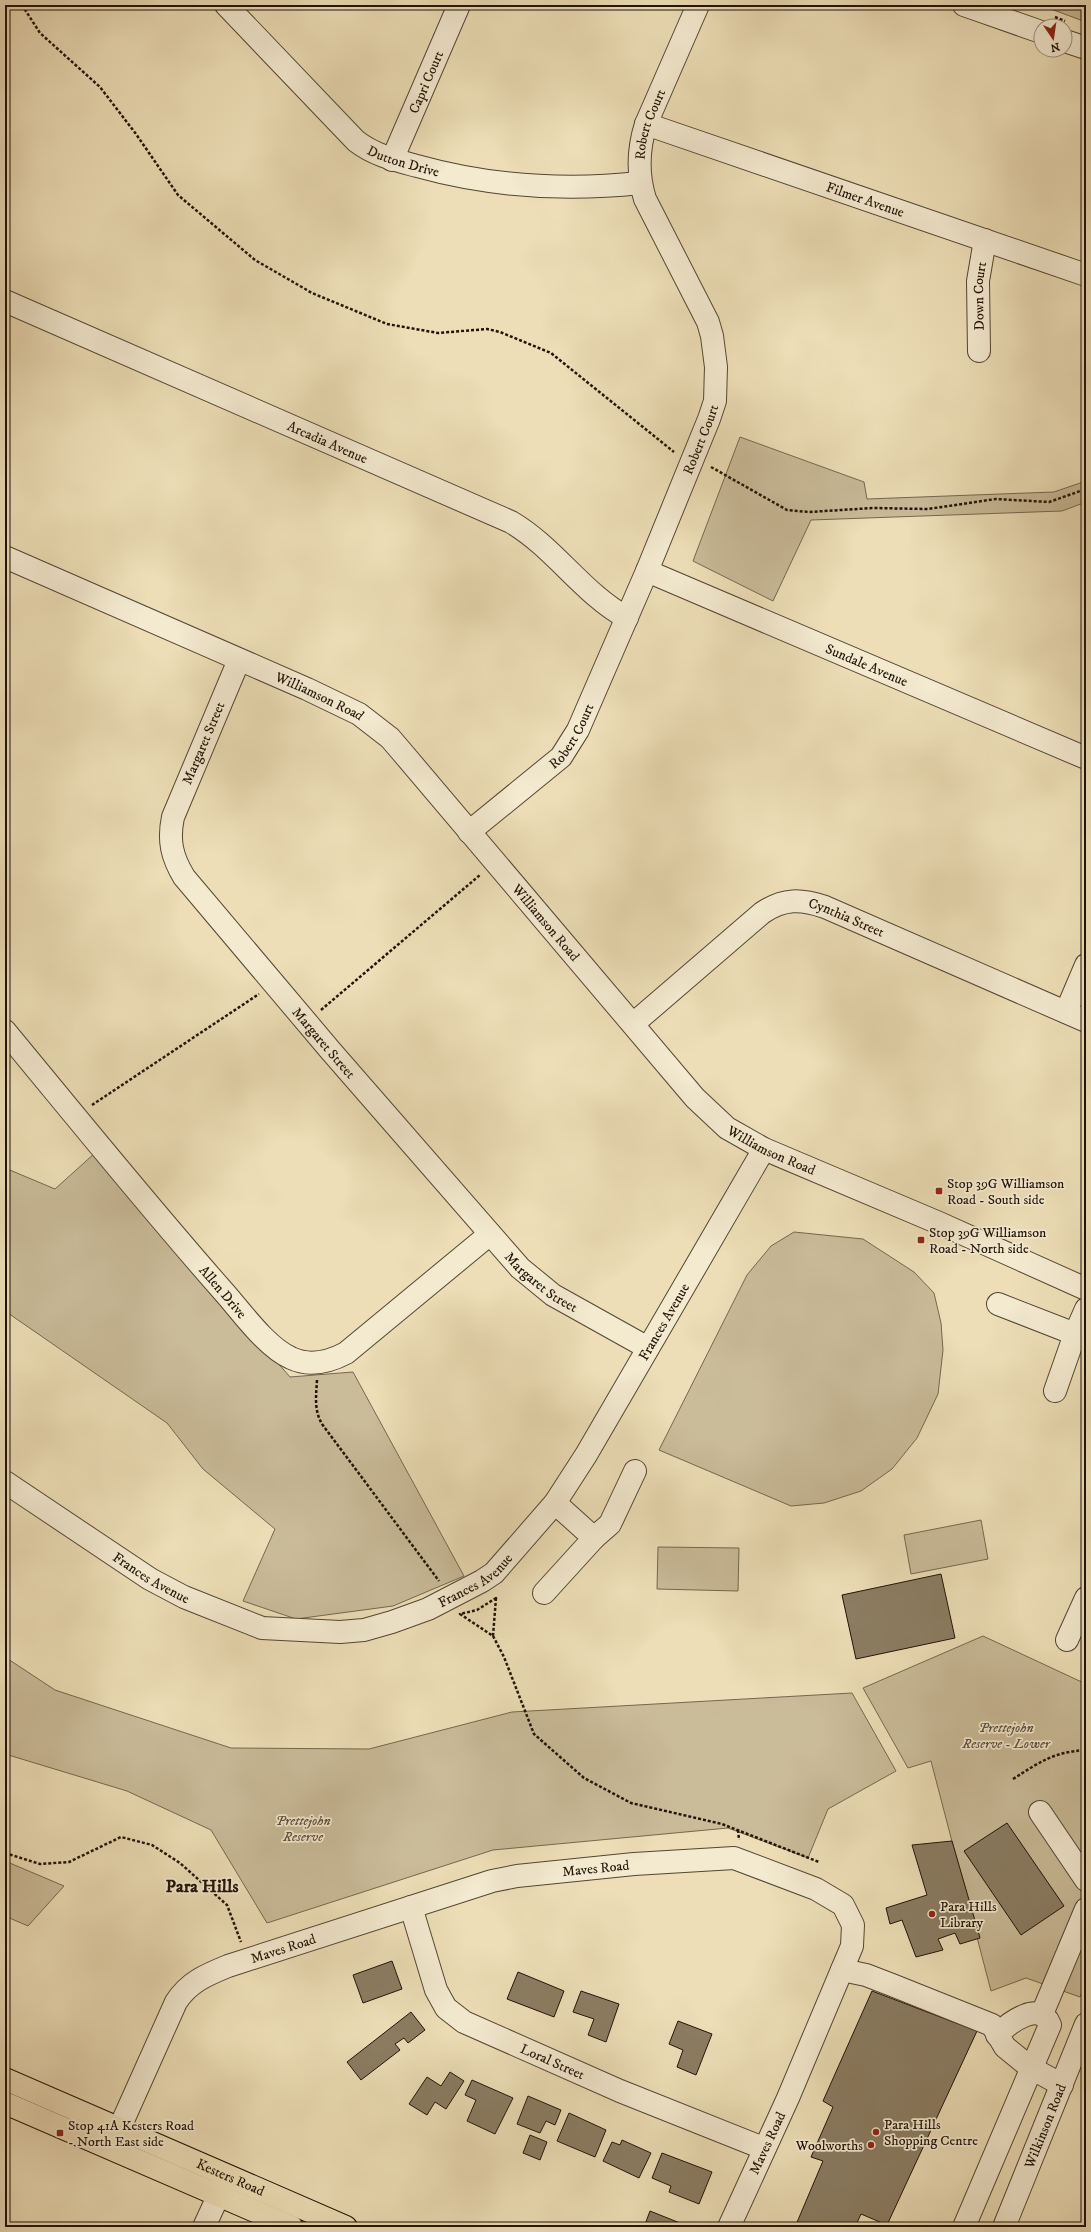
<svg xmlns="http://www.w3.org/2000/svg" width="1091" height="2232" font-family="'IM FELL DW Pica',serif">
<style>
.green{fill:#cabb99;stroke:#756750}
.building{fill:#8b7d63;stroke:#201307}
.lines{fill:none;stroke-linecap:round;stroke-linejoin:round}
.minor-casing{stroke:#534633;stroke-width:24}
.major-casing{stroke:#201307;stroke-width:24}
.path{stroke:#201307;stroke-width:2.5;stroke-dasharray:3 2;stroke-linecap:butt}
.minor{stroke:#f3ead0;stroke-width:22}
.major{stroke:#eddeb7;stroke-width:22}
.poi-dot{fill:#8f2418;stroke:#f3ead0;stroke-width:1.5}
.labels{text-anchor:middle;stroke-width:3.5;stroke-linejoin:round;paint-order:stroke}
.street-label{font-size:14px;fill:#201307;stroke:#f3ead0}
.poi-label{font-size:14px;fill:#201307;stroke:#f3ead0;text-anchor:start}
.park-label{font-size:14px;font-style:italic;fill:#5c4e3a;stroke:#f3ead0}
.district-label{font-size:18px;font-weight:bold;fill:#201307;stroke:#f3ead0}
</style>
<rect width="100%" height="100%" fill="#eddeb7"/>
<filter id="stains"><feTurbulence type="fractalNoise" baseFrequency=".005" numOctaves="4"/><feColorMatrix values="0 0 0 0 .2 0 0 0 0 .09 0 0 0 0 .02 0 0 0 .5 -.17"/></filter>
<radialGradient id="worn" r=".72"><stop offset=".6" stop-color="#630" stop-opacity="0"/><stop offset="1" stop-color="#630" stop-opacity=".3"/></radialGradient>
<path class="green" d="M1040 5H1086V22Z
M740 437 864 482 867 499 1054 492 1086 481V502L1062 511 811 520 773 601 693 561Z
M95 1153 290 1377 353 1372 464 1576 393 1606 296 1619 243 1601 275 1529 203 1469 167 1423 5 1311V1168L55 1189Z
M794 1232 863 1239 914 1272 934 1293 941 1323 943 1350 938 1394 917 1438 892 1469 861 1491 824 1503 791 1506 659 1450 747 1275 771 1246Z
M981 1520 988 1559 911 1574 904 1535Z
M658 1547 739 1548 738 1591 657 1589Z
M983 1636 1086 1684V1982L1080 1997 1026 1978 991 1991 931 1761 908 1768 863 1688Z
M5 1657 55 1690 231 1748 369 1749 512 1712 852 1693 896 1771 828 1809 808 1858 728 1828 493 1850 267 1923 211 1830 127 1791 5 1754Z
M5 1861 64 1886 28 1926 5 1916Z"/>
<path class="building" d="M941 1574 955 1638 856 1659 842 1595Z
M1007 1823 1064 1906 1021 1935 964 1851Z
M952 1841 980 1938 960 1944 955 1933 938 1939 943 1950 916 1957 902 1920 890 1924 886 1908 927 1895 912 1845Z
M392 1961 402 1989 363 2003 353 1975Z
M518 1972 564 1991 554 2017 507 1999Z
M581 1991 619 2004 606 2042 588 2035 594 2019 573 2012Z
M872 1991 977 2031 887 2225 861 2214 855 2227H795L823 2161 811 2157 833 2107 823 2101Z
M411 2012 425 2030 408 2043 404 2038 395 2044 400 2050 361 2080 347 2062Z
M678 2021 712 2034 696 2075 677 2067 683 2050 669 2044Z
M450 2072 464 2081 446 2109 435 2102 427 2115 409 2104 427 2077 441 2086Z
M472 2080 513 2098 495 2134 467 2121 476 2100 465 2095Z
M528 2096 561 2110 555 2125 546 2121 540 2133 517 2124Z
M569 2113 606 2130 595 2157 557 2141Z
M530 2135 547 2142 540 2160 523 2153Z
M622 2140 651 2153 639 2178 603 2161 612 2142 620 2145Z
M662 2153 712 2172 699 2204 669 2192 671 2186 652 2178Z
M650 2211 690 2227H644Z"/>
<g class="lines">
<g class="minor-casing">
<g id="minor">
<path id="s1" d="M226 5 356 141C374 155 395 160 417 166 489 186 566 191 640 183"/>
<path d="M964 5 1041 32"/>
<path d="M1065 41 1086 48"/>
<path id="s2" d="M646 124 1086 275"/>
<path id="s3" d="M392 160 459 5"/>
<path id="s4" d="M5 301 511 522C555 548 582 593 627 618"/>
<path id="s5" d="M979 351 978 281 985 240"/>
<path id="s6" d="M5 557 307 689 359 714 390 738 402 752 695 1098 727 1128 764 1149 939 1223 1086 1289"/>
<path id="s7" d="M647 571 1086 758"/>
<path id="s8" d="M239 660 173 817C168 841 172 857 184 877L330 1050 520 1268 553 1295 648 1348"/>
<path id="s9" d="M469 832 561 757 578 730 647 571 709 419 715 401 716 367 712 336 708 322 645 199C637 173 638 149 646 124L698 5"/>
<path d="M1066 1012 1086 965"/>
<path id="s10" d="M633 1024 762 913C784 898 801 899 825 907L1086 1021"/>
<path id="s11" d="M5 1031C77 1118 148 1206 223 1291 241 1311 266 1347 291 1358 310 1367 329 1362 346 1353L490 1234"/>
<path d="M998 1304 1075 1334 1055 1391"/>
<path d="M1075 1334 1086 1309"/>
<path id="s12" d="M5 1482 150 1579 184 1597 262 1628 340 1632 364 1630 392 1622 428 1609 482 1581 494 1573 555 1503 586 1455 764 1149"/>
<path d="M594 1538 610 1524 635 1471"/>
<path d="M544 1593 594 1538 555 1503"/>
<path d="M1067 1640 1086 1598"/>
<path d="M1040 1812 1086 1880"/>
<path id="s13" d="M411 1907 436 1990 446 2008 464 2022 620 2091 763 2148"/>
<path d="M842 1970 866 1975 892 1985 992 2025 1005 2047 1031 2068 1062 2085"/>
<path d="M1042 2014 1086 1909"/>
<path id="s14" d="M112 2145 176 2002C189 1982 206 1975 228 1966L492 1881 517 1876 634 1864 734 1858 816 1889 843 1905 853 1925 852 1946 788 2098 729 2227"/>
<path d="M204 2227 226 2179"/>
<path d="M964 2227 1050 2025C1040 1999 1009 2023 997 2035"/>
<path id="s15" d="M1004 2227 1086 2024"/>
</g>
</g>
<g class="major-casing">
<g id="major">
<path id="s16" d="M5 2079 346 2227"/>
<path d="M5 2103 292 2227"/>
</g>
</g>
<path class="path" d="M22 5 40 33 100 87 136 134 178 195 255 260 312 293 387 324 438 333 487 329 500 332 551 353 674 452
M1055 17 1065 21
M711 467 787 510 809 512 873 508 928 509 996 499 1049 502 1086 489
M321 1010 480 875
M92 1105 259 994
M317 1380C316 1397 314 1410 322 1424L439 1581
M496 1598 493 1636 460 1614 477 1610Z
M493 1636 504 1657 534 1734 584 1778 631 1803 722 1824 819 1862
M1013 1779C1040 1762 1053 1752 1086 1750
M738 1830 739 1840
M5 1853 40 1864 69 1862 121 1837 152 1845 180 1863 227 1905 241 1942"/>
<use href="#minor" class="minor"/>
<use href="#major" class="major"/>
</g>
<g class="poi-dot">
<rect x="935" y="1187" width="8" height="8" rx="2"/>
<rect x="917" y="1236" width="8" height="8" rx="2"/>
<circle cx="932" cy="1914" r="4"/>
<circle cx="876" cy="2132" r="4"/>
<rect x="56" y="2129" width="8" height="8" rx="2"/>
<circle cx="871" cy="2145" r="4"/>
</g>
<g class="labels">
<g class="street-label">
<text dy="5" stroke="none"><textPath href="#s3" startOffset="85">Capri Court</textPath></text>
<text dy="5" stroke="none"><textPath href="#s9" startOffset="802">Robert Court</textPath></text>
<text dy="5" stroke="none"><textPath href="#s1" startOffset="240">Dutton Drive</textPath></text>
<text dy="5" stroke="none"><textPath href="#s2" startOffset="232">Filmer Avenue</textPath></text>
<text dy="5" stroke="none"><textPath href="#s5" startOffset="55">Down Court</textPath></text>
<text dy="5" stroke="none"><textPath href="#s9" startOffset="466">Robert Court</textPath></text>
<text dy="5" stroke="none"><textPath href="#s4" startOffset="352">Arcadia Avenue</textPath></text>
<text dy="5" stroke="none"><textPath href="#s7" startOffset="239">Sundale Avenue</textPath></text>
<text dy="5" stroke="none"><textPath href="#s6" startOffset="344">Williamson Road</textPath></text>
<text dy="5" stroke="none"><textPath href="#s9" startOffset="142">Robert Court</textPath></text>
<text transform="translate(203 743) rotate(-67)" y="5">Margaret Street</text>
<text dy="5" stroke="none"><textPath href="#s10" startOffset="260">Cynthia Street</textPath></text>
<text dy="5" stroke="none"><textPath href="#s6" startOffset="668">Williamson Road</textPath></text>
<text dy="5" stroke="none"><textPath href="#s8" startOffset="450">Margaret Street</textPath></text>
<text dy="5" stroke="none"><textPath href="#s6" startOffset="992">Williamson Road</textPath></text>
<text dy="5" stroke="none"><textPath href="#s8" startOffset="774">Margaret Street</textPath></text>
<text dy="5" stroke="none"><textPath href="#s11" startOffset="340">Allen Drive</textPath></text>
<text dy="5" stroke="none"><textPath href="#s12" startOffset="846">Frances Avenue</textPath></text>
<text dy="5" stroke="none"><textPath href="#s12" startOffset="175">Frances Avenue</textPath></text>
<text dy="5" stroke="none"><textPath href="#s12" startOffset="522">Frances Avenue</textPath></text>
<text dy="5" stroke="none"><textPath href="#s14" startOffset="603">Maves Road</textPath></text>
<text dy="5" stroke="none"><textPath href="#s14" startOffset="279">Maves Road</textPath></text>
<text dy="5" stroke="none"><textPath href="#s13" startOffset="227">Loral Street</textPath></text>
<text dy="5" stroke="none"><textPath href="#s15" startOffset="109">Wilkinson Road</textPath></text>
<text transform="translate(767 2143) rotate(-65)" y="5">Maves Road</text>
<text dy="5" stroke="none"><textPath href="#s16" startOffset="246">Kesters Road</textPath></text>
</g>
<g class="poi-label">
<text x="947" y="1188">Stop 39G Williamson<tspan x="947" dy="16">Road - South side</tspan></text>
<text x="929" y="1237">Stop 39G Williamson<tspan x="929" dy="16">Road - North side</tspan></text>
<text x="940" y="1911">Para Hills<tspan x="940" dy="16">Library</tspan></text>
<text x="884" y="2129">Para Hills<tspan x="884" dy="16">Shopping Centre</tspan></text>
<text x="68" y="2130">Stop 41A Kesters Road<tspan x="68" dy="16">- North East side</tspan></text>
<text x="863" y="2150" text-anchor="end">Woolworths</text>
</g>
<g class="park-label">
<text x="1006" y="1732">Prettejohn<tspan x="1006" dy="16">Reserve - Lower</tspan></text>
<text x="303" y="1825">Prettejohn<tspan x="303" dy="16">Reserve</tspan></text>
</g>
<g class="district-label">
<text x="202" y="1892">Para Hills</text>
</g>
</g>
<rect width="1091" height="2232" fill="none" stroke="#eddeb7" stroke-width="20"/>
<rect x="6" y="6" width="1079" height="2220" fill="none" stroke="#201307" stroke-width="2"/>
<rect x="10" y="10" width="1071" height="2212" fill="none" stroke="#201307"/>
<g transform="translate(1053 38) rotate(167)"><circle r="19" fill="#f3ead0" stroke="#9f9480"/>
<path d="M0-3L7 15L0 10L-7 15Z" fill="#8f2418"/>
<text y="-6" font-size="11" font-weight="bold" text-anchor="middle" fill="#201307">N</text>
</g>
<rect width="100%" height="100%" filter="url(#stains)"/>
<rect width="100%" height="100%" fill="url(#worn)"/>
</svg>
